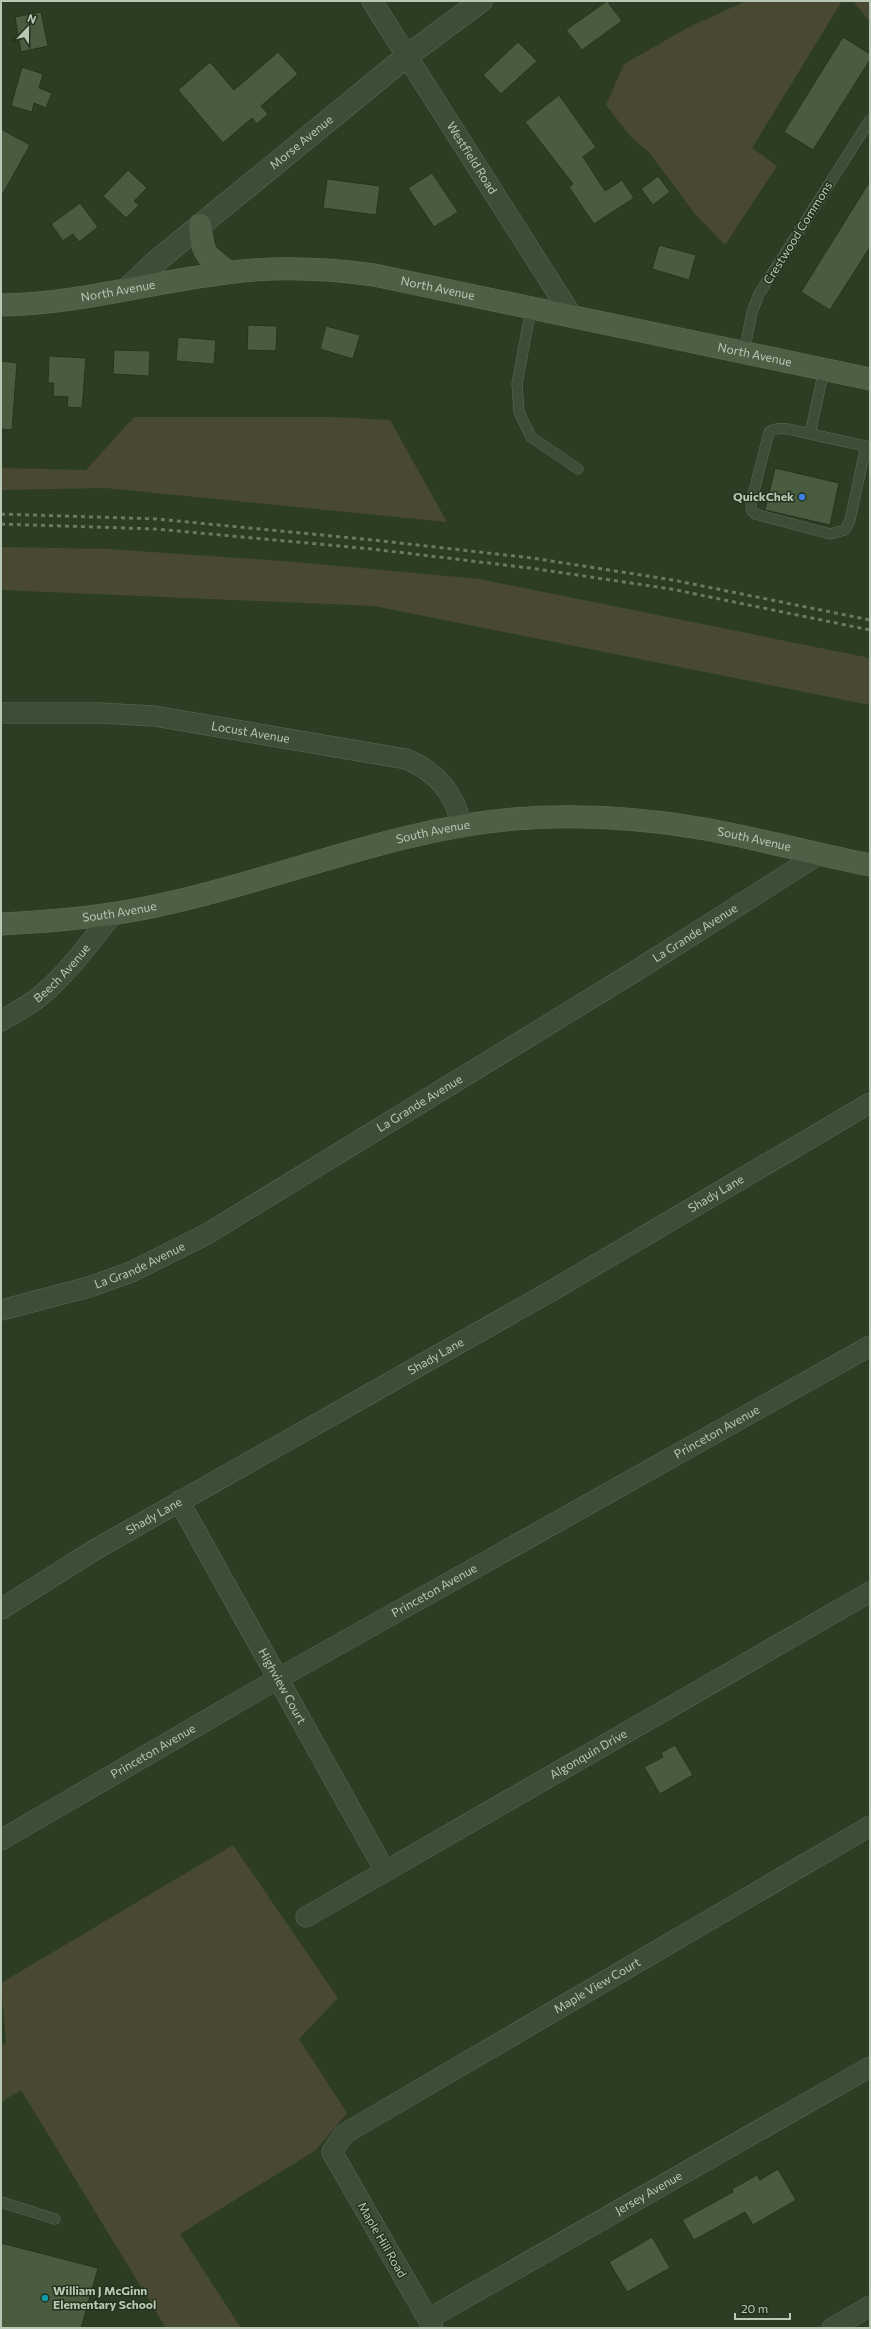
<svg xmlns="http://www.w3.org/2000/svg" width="871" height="2329" font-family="Commissioner,sans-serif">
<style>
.green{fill:#494933}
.building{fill:#495c40;stroke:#25341f}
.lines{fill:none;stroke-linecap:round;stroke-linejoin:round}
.service-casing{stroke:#5c6b56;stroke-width:11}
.minor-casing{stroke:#5c6b56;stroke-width:21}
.tertiary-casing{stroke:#5c6b56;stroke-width:23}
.secondary-casing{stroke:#5c6b56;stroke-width:23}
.service{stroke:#3e4d38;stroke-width:10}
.minor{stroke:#3e4d38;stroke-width:20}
.tertiary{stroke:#3e4d38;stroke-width:22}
.secondary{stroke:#4d6046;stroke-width:22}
.rail{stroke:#687b61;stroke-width:3;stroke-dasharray:4 4;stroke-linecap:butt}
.shop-dot{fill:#3f7fe0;stroke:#23321d;stroke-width:1.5}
.culture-dot{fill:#0f9aa8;stroke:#23321d;stroke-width:1.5}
.labels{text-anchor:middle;stroke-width:3;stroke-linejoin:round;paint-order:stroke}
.street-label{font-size:12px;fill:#b9c8b4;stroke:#23321d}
.poi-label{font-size:12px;font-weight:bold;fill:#b9c8b4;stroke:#23321d;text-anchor:end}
</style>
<rect width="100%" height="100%" fill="#2c3d24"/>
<path class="green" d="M746 1H842L752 148 777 166 725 245 695 214 649 152 631 137 606 105 624 64 687 28Z
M853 1H870V22Z
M134 417H332L390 420 447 522 105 488 1 490V468L86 470Z
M1 547 109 549 296 562 479 579 870 658V705L374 606 1 590Z
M233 1845 338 1998 299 2039 347 2113 316 2150 180 2234 241 2328H166L21 2090 1 2102V2047L6 2043 1 1983Z"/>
<path class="building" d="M607 1 622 21 582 50 566 30Z
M41 12 48 46 21 52 15 17Z
M843 37 870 54V60L813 150 784 132Z
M518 42 537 61 501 94 483 75Z
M278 52 298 74 261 106 268 114 257 124 252 118 223 143 178 90 210 62 234 90Z
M22 67 43 74 39 88 52 93 46 108 34 103 32 112 11 106Z
M559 95 596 147 583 157 605 191 622 180 634 198 594 224 569 187 573 184 525 122Z
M1 129 30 145 1 197Z
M128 170 147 188 134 201 139 205 126 218 103 196Z
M432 173 458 212 434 227 408 188Z
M658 176 670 192 653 205 641 189Z
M327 179 380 186 376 215 323 208Z
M870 181V247L830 310 801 292Z
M80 203 98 227 79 242 73 234 63 241 51 224Z
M659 245 696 255 689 280 652 269Z
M248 325 277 326 276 351 247 350Z
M326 326 360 335 353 359 320 349Z
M178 337 216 340 214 364 176 361Z
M114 350 150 351 149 376 113 374Z
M49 356 86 358 82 408 67 407 68 397 53 396 54 383H48Z
M1 361 17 363 12 430 1 429Z
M775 468 839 483 830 525 765 510Z
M675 1745 693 1775 660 1794 644 1767 663 1757 661 1753Z
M778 2169 796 2200 753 2225 745 2212 694 2240 682 2220 733 2192 732 2189 757 2175 760 2180Z
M652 2237 670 2268 627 2292 609 2262Z
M1 2243 98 2268 81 2328H1Z"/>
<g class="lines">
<g class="service-casing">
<path id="service" d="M531 308 517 384 519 412 531 437 578 469
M744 353 752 312 759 294 870 120
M824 370 810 434 870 447
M810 434C797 432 780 424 769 432L751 503 752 511 755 514 830 534 845 530 850 520 866 446
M1 2202 55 2219"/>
</g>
<g class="minor-casing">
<g id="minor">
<path id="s1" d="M372 1 572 316"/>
<path id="s2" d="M1 713H99L154 716 406 759C437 772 455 793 462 827"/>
<path id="s3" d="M1 1021C16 1012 32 1004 45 992 70 970 91 941 112 915"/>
<path id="s4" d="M1 1310 89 1287 131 1272 207 1234 634 972 818 855"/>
<path id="s5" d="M179 1501 385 1871"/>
<path id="s6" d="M1 1609 96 1549 553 1290 870 1103"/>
<path id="s7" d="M1 1840 279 1678 870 1346"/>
<path id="s8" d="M306 1917 870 1592"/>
<path id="s9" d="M428 2319 870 2067"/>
<path id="s10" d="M433 2328 332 2152 344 2134 870 1826"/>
<path d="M832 2328 870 2306"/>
</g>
</g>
<g class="tertiary-casing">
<g id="tertiary">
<path id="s11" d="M127 289 153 264 407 56 481 1"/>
</g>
</g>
<g class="secondary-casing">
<g id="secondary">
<path d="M200 225C203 255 204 254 228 272"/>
<path id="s12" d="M1 305C77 304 151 282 226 273 276 266 325 268 374 275L870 379"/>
<path id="s13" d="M1 924C59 921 116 916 173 902 287 876 397 829 514 819 577 814 642 818 705 829 760 839 815 854 870 865"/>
</g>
</g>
<use href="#service" class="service"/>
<use href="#minor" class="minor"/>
<use href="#tertiary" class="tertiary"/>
<use href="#secondary" class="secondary"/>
<path class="rail" d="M1 514 157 519 373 540 532 558 673 580 870 620
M1 524 156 529 372 549 530 568 671 589 870 630"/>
</g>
<circle class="shop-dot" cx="802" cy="497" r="4"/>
<circle class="culture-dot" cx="45" cy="2298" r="4"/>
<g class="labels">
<g class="street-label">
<text dy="4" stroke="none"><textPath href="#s11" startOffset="228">Morse Avenue</textPath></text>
<text dy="4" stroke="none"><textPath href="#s1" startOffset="186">Westfield Road</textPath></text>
<text transform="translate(798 233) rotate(-58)" y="4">Crestwood Commons</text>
<text dy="4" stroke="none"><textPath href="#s12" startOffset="441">North Avenue</textPath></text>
<text dy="4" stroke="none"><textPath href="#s12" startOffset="118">North Avenue</textPath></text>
<text dy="4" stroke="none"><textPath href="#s12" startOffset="765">North Avenue</textPath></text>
<text dy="4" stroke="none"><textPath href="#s2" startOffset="251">Locust Avenue</textPath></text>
<text dy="4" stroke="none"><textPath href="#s13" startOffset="443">South Avenue</textPath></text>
<text dy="4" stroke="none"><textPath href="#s13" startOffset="767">South Avenue</textPath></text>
<text dy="4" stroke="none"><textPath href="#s13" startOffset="119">South Avenue</textPath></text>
<text dy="4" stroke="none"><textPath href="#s4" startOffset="794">La Grande Avenue</textPath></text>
<text dy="4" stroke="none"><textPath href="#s3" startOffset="78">Beech Avenue</textPath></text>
<text dy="4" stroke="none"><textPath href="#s4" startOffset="470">La Grande Avenue</textPath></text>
<text dy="4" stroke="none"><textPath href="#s6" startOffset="827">Shady Lane</textPath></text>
<text dy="4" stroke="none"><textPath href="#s4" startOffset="146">La Grande Avenue</textPath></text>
<text dy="4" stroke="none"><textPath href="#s6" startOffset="503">Shady Lane</textPath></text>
<text dy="4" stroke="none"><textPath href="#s7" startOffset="824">Princeton Avenue</textPath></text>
<text dy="4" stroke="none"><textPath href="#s6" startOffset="179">Shady Lane</textPath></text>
<text dy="4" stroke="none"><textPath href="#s7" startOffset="500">Princeton Avenue</textPath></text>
<text dy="4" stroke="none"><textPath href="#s5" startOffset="212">Highview Court</textPath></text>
<text dy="4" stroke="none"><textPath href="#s7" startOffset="176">Princeton Avenue</textPath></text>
<text dy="4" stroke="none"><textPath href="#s8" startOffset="326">Algonquin Drive</textPath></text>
<text dy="4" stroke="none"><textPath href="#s10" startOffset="518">Maple View Court</textPath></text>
<text dy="4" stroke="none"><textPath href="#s9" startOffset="254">Jersey Avenue</textPath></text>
<text transform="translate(382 2240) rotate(60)" y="4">Maple Hill Road</text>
</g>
<g class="poi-label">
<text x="794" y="501">QuickChek</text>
<text x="53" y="2295" text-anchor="start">William J McGinn<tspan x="53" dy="14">Elementary School</tspan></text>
</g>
</g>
<rect width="871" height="2329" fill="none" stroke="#b9c8b4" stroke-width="4"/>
<g transform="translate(28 28) rotate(22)" stroke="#23321d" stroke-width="3" paint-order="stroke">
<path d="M0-3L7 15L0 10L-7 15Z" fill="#b9c8b4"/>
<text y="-6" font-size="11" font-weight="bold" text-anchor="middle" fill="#b9c8b4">N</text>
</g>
<path d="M735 2313v6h55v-6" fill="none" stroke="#b9c8b4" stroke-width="2"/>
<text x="741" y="2313" font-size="12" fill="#b9c8b4" stroke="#23321d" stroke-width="3" paint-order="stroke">20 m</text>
</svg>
